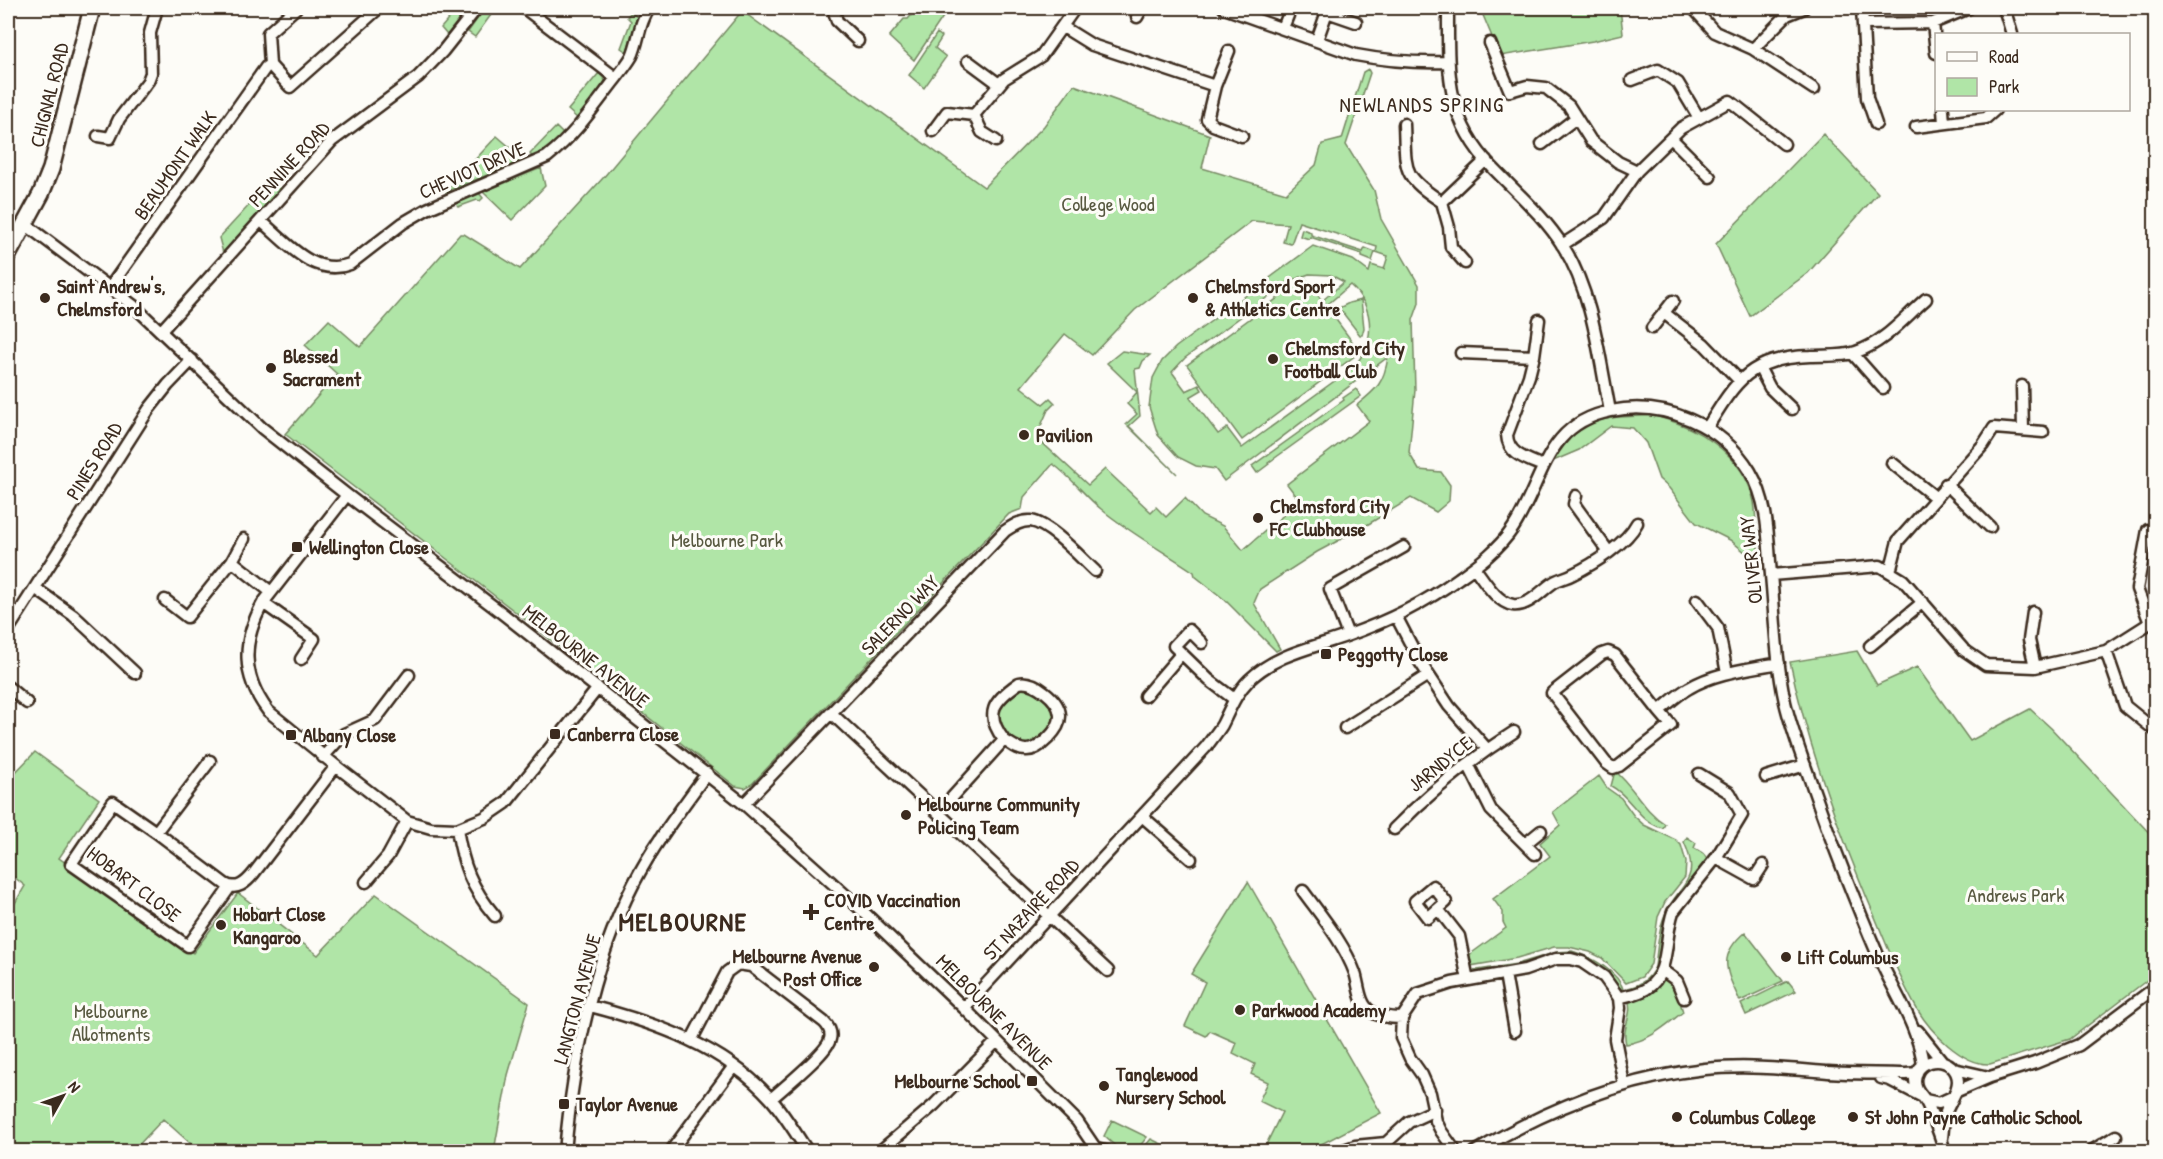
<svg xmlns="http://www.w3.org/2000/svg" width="2163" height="1159" viewBox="0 0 2163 1159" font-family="'Patrick Hand',sans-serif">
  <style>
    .green { fill: #b0e5a7; stroke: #768862; stroke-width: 1.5; fill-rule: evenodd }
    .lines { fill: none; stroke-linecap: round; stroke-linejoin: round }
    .street-casing { stroke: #3b2a1e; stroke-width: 15 }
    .secondary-casing { stroke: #3b2a1e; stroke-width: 20 }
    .street { stroke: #fdfcf7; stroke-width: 10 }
    .secondary { stroke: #fdfcf7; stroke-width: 15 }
    .poi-dot { fill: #3b2a1e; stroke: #fdfcf7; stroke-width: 2 }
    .labels { text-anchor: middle; stroke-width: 6; stroke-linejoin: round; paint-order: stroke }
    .street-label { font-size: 20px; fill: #3b2a1e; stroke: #fdfcf7 }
    .park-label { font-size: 20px; fill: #585940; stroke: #fdfcf7 }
    .poi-label { font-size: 20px; font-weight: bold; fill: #3b2a1e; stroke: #fdfcf7; text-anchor: start }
    .neighbourhood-label { font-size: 21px; letter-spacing: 1.5px; fill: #3b2a1e; stroke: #fdfcf7 }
    .district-label { font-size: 26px; font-weight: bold; letter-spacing: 1.5px; fill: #3b2a1e; stroke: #fdfcf7 }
  </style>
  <rect width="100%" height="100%" fill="#fdfcf7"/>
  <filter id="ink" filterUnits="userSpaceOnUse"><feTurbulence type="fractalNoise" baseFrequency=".0167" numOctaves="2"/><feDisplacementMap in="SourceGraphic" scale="12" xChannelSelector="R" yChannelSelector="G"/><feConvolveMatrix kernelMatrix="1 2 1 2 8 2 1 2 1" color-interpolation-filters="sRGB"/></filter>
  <g filter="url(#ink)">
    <path class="green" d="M458 8H468L447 35 441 28Z
      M485 8H496L475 37 468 32Z
      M918 8H949L914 60 889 37 904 19H908Z
      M1480 8H1620L1623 34 1593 41 1500 56Z
      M742 11 984 187 1044 126 1074 85 1210 135 1202 168 1286 193 1316 165 1322 144 1342 139 1363 72 1368 69 1370 73 1346 145 1374 190 1381 219 1419 285V303L1413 320 1415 390 1409 453 1419 470 1441 472 1450 485 1449 501 1436 512 1411 498 1362 528 1317 552 1260 589 1254 603 1280 649 1276 651 1225 600 1195 576 1194 572C1163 551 1130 533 1101 509 1084 495 1072 478 1053 464L1024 497 1022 509 1009 514 752 784 745 788 735 786 513 610 285 434 337 374 305 345 329 320 360 347 460 234H464L520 269 603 178ZM1252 221 1288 224 1283 242 1291 244 1299 222 1377 247 1376 252 1388 256 1384 269 1371 265 1369 272 1353 260 1313 246 1176 347 1162 361 1153 378 1149 407 1158 435 1178 457 1196 466 1215 469 1224 481 1388 357C1384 383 1377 389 1357 405L1369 421 1287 484 1300 501 1243 550 1223 526 1202 516 1185 498 1166 517 1156 507 1151 512 1105 469 1088 485 1036 437 1048 410 1055 403 1050 398 1043 404 1021 387 1065 334 1092 355 1135 310ZM1309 274 1331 275 1344 282 1323 300 1327 305 1350 285C1376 308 1376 345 1351 369L1242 448 1227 428 1218 434 1190 397 1202 390 1199 385 1186 391 1172 372 1185 358 1288 282Z
      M631 12 637 17 627 52 621 48 631 21 627 17Z
      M937 33 942 37 935 48 946 57 924 88 909 75Z
      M599 73 605 80 604 83 578 119 568 110Z
      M556 127 564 135 533 158 530 154Z
      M1823 134 1878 193 1808 273 1750 316 1716 244Z
      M497 136 525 160 445 192Z
      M541 168 545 186 512 220 483 192Z
      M266 187 281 188 223 253 219 238Z
      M479 193 483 198 480 201 477 200 458 207 456 202Z
      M1302 229 1311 232V235L1363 252 1365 248 1375 252 1372 261 1362 257V254L1310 237 1309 239 1300 236Z
      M1305 278 1360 352 1242 440 1187 365Z
      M1361 300 1364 328 1362 335H1360L1339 308 1349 303Z
      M1122 351 1150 355 1143 361 1140 368 1135 369 1140 416 1129 426 1177 474 1126 424 1137 414 1127 404 1137 392 1107 363Z
      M1356 389 1361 396 1268 463 1269 464 1257 473 1252 466 1344 400 1343 398Z
      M1649 415C1694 424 1744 453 1754 502 1757 519 1755 536 1759 553L1757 558 1750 556 1730 540 1696 523 1669 488 1659 479 1646 443 1633 428 1611 426 1579 450 1551 462C1562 441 1586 421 1611 418 1623 416 1636 417 1649 415Z
      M1857 651 1877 685 1917 667 1970 741 2030 709 2051 728 2155 839V974L2070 1039 1990 1064C1962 1065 1931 1032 1917 1009 1900 980 1888 948 1875 917 1840 835 1809 750 1790 662Z
      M1020 687C1037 688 1053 701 1056 717 1039 754 1009 753 996 714L1002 704Z
      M35 752 99 799 59 858 193 953 238 893 318 955 376 894 529 1003 508 1075 494 1151H199L163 1119 133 1151H8V915L25 886 8 872V780Z
      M1615 771C1633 786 1644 811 1665 824L1663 828C1638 822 1632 797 1611 786Z
      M1599 776 1607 788 1621 798 1634 816 1644 825 1676 840 1681 845 1686 862 1685 877 1665 902 1658 917 1651 964 1642 977 1626 983 1602 958 1590 952 1569 947H1554L1517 958 1470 966 1469 955 1506 928 1503 922V912L1493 899 1550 856 1540 843 1560 825 1553 812Z
      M1687 837 1696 843 1694 848C1701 852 1708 855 1707 864L1677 901 1659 969 1646 985 1629 992 1628 988C1641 985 1649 979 1655 967 1657 951 1658 932 1664 917 1677 884 1703 883 1684 842Z
      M1248 882 1381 1113 1308 1151H1263L1282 1112 1259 1101 1268 1082 1251 1074 1255 1064 1233 1053 1237 1043 1210 1031 1206 1036 1185 1026 1205 982 1191 974Z
      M1745 932 1783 981 1740 1001C1726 971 1717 956 1745 932Z
      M1572 951C1591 957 1619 971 1624 992L1606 973 1589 960 1529 964 1474 974 1471 971 1517 964 1557 952Z
      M1664 974 1675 985 1683 1012C1665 1026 1649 1041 1626 1044 1621 1026 1634 1015 1628 999Z
      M1788 981 1796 991 1746 1015 1741 1004Z
      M1112 1120 1147 1137 1136 1151H1121L1104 1136Z
      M1151 1139 1176 1151H1141Z"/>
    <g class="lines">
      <defs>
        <path id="street" d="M296 8 268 33 270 65 290 87 379 8
          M524 8 616 78
          M833 8 837 21 858 41
          M1224 8 1356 55C1387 61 1417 63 1448 62
          M1448 8C1448 71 1445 119 1493 168 1517 193 1544 216 1563 246 1593 294 1599 356 1610 411
          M1693 8 1715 32 1753 49 1787 15 1804 8
          M1862 8 1867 98 1876 124
          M2004 8 2012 34
          M1137 17 1142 8
          M1933 23 1936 53
          M1864 24 1933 23 1969 8
          M1063 27 1092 45 1215 86 1207 119 1213 125 1242 136
          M1283 28 1291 8
          M1317 40 1327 12 1356 22
          M1490 43 1510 91 1527 86 1546 88 1569 106 1591 141 1618 162 1637 171
          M1753 49 1814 89
          M968 61 999 84
          M1632 80 1658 70 1678 83 1699 118
          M1215 86 1229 51
          M1943 110 1944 123
          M1404 124C1406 171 1401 175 1442 202L1486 160
          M1916 127 1986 118 1995 110
          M933 131 947 112 974 115
          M98 136 110 138 119 119 148 81 151 73 150 33 157 8
          M1671 138 1710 177
          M996 141 982 132 974 115 1004 79 1041 56 1075 8
          M1542 144 1576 118
          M1442 202 1449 227 1451 247 1465 263
          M261 221C286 242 314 278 350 264L403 223 427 209 547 157C571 138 589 114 607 90 615 79 625 68 632 56 639 41 639 21 650 8
          M25 224 134 306 262 428 347 495 498 610 744 804 850 899 964 1008 1077 1121 1096 1149
          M1562 245 1604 218 1637 171 1681 128 1730 101 1784 144
          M110 287 266 67 270 65
          M1664 313 1704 344 1739 380
          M1652 328 1673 301
          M162 330 332 141 418 77 443 51 477 8
          M1461 353 1534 356 1529 376 1507 435C1508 455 1527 459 1543 466
          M1853 354 1883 388
          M1534 356 1539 320
          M1759 367 1770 388 1792 409
          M2022 386 2023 430
          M1707 428C1736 381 1749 358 1810 356 1824 355 1843 357 1856 352 1884 343 1904 318 1926 299
          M1892 463 1935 497
          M1946 484 1990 527
          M347 495 263 603C242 641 241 675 268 711L336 766 407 821 431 828 457 829 484 818 506 803 598 688
          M1576 496 1574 504 1608 551
          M2148 530 2137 589 2150 623
          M232 561 244 539
          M1474 567C1484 580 1496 602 1513 605 1530 607 1543 588 1556 581 1562 578 1568 577 1573 574 1594 564 1627 543 1637 523
          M1890 572 1898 541 1983 445 1994 428 2043 432
          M1771 575 1880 566 1903 580 1964 650 1986 665 2035 667 2106 651 2150 623H2156
          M36 589 73 615 135 673
          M165 600 187 617 232 561 271 592
          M1697 600 1718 628 1727 673
          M263 603 314 639 301 659
          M2033 612 2029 640 2035 667
          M1396 616 1420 662 1449 706 1487 749
          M8 630 149 409 168 385 192 360
          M1348 635 1330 589 1404 547
          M1202 643 1189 630 1174 646 1209 680 1234 699
          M1870 646 1923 602
          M2106 651 2125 706 2156 731
          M8 687 27 703
          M1145 696 1181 654
          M1659 711 1615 655 1608 652 1602 654 1552 693 1606 763 1613 768 1619 766 1671 725 1659 711C1669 703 1678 694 1689 688 1716 672 1749 669 1779 663
          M831 713 1108 971
          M1345 728 1428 675
          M323 757 344 734 375 720 409 675
          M210 761 156 832 113 802 71 864 188 946 230 887
          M1468 764 1491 810 1535 854
          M1766 777 1805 765
          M744 804 1005 531C1012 526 1021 520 1031 521 1050 524 1080 557 1095 571
          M939 812 1004 740C1011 744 1017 750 1026 750 1039 751 1061 729 1060 715 1059 699 1034 680 1019 683 993 701 984 714 1004 740
          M1142 816 1191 859
          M457 829C463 865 471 888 495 916
          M1394 829C1430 792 1470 760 1514 732
          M156 832 225 884C237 891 246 883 254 873L336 766
          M1525 844 1541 831
          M1716 858 1754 879 1763 865
          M366 882 388 856 407 821
          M1303 891C1322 917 1344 943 1355 973 1359 985 1359 1003 1370 1011 1379 1017 1393 1018 1402 1018
          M1438 909 1428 918 1415 901 1433 886 1446 902 1438 909 1459 936 1468 980
          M1662 970 1677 981 1684 998
          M1505 974 1515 1031
          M1619 998C1628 995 1638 994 1646 989 1671 974 1664 936 1673 912L1716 858 1742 815 1730 793 1699 774
          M590 1006C656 1023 725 1047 771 1099 785 1115 796 1134 808 1152
          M964 1008 1206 747C1211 740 1217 733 1222 725 1230 709 1236 693 1249 680 1276 654 1312 648 1346 636 1386 622 1425 603 1459 578 1479 564 1499 549 1513 528 1544 481 1544 424 1611 411 1664 400 1722 425 1750 471 1769 503 1768 540 1771 575 1775 617 1776 661 1785 702 1792 732 1804 762 1814 791 1834 849 1856 904 1880 960 1895 994 1919 1028 1923 1065
          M1918 1031 1942 1061
          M692 1039 727 972 738 964 751 966 824 1022C829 1027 832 1032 830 1039 828 1052 783 1088 771 1099
          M1954 1069 1989 1077
          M1881 1078 1890 1080 1921 1096
          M1955 1092 1990 1077 2035 1063 2079 1045 2156 987
          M1925 1100 1939 1103 1952 1097
          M1942 1138C1943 1131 1943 1122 1945 1115 1948 1104 1958 1093 1958 1081 1957 1055 1917 1054 1915 1080 1915 1089 1920 1093 1925 1100 1931 1110 1942 1140 1945 1152
          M671 1151 734 1066
          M1092 1151 1096 1149 1109 1152
          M565 1152C573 1061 592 964 634 883 654 844 681 809 707 773
          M879 1152 934 1105 997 1041
          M1338 1152 1355 1146 1386 1143 1409 1122 1435 1110
          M1456 1152 1441 1131 1436 1121 1430 1093 1422 1075 1410 1058 1401 1038 1402 1018 1418 994 1452 983 1525 970 1556 959H1571L1582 962 1604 977 1619 998 1620 1008 1615 1039 1624 1084
          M1475 1152C1547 1109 1622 1078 1705 1069 1746 1065 1788 1069 1828 1072 1854 1074 1880 1073 1906 1074L1917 1073
          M2090 1152 2116 1136"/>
        <path id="secondary" d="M8 255 41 194 51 169 92 8"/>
      </defs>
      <use href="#street" class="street-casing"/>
      <use href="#secondary" class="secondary-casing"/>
      <use href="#street" class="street"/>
      <use href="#secondary" class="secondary"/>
    </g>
  </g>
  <g class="poi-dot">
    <circle cx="45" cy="298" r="6"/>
    <circle cx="1193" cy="298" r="6"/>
    <circle cx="1273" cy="359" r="6"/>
    <circle cx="271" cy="368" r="6"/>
    <circle cx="1024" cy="435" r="6"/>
    <circle cx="1258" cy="518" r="6"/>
    <rect x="291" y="541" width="12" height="12" rx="3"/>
    <rect x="1320" y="648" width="12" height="12" rx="3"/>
    <rect x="549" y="728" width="12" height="12" rx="3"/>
    <rect x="285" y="729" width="12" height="12" rx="3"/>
    <circle cx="906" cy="815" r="6"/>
    <path d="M808 903h6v6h6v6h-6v6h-6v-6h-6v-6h6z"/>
    <circle cx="221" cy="925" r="6"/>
    <circle cx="1786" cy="957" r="6"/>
    <circle cx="874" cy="967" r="6"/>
    <circle cx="1240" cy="1010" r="6"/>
    <rect x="1026" y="1075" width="12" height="12" rx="3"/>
    <circle cx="1104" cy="1086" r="6"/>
    <rect x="558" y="1098" width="12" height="12" rx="3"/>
    <circle cx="1677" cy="1117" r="6"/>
    <circle cx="1853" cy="1117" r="6"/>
  </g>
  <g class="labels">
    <g class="street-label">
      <text transform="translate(49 95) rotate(-76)" y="7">CHIGNAL ROAD</text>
      <text transform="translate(289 164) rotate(-47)" y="7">PENNINE ROAD</text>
      <text transform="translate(175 165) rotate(-55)" y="7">BEAUMONT WALK</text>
      <text transform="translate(472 170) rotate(-24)" y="7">CHEVIOT DRIVE</text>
      <text transform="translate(94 461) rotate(-58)" y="7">PINES ROAD</text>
      <text transform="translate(1751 560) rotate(-96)" y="7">OLIVER WAY</text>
      <text transform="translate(900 615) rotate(-46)" y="7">SALERNO WAY</text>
      <text transform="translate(586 656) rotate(38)" y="7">MELBOURNE AVENUE</text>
      <text transform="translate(1440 764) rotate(-39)" y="7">JARNDYCE</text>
      <text transform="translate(134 884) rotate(37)" y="7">HOBART CLOSE</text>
      <text transform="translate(1031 909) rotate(-47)" y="7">ST NAZAIRE ROAD</text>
      <text transform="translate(577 999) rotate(-75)" y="7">LANGTON AVENUE</text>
      <text transform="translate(994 1012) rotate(45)" y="7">MELBOURNE AVENUE</text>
    </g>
    <g class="park-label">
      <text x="1108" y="211">College Wood</text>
      <text x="727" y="547">Melbourne Park</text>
      <text x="2016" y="902">Andrews Park</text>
      <text x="111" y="1018">Melbourne<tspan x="111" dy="23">Allotments</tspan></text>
    </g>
    <g class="poi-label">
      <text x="57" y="293">Saint Andrew's,<tspan x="57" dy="23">Chelmsford</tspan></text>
      <text x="1205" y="293">Chelmsford Sport<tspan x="1205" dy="23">&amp; Athletics Centre</tspan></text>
      <text x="1285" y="355">Chelmsford City<tspan x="1285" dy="23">Football Club</tspan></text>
      <text x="283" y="363">Blessed<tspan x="283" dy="23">Sacrament</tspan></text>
      <text x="1036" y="442">Pavilion</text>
      <text x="1270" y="513">Chelmsford City<tspan x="1270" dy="23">FC Clubhouse</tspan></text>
      <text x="309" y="554">Wellington Close</text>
      <text x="1338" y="661">Peggotty Close</text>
      <text x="567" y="741">Canberra Close</text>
      <text x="303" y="742">Albany Close</text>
      <text x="918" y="811">Melbourne Community<tspan x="918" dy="23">Policing Team</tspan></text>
      <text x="824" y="907">COVID Vaccination<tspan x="824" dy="23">Centre</tspan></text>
      <text x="233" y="921">Hobart Close<tspan x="233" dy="23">Kangaroo</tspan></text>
      <text x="862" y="963" text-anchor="end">Melbourne Avenue<tspan x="862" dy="23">Post Office</tspan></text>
      <text x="1798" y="964">Lift Columbus</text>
      <text x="1252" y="1017">Parkwood Academy</text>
      <text x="1116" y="1081">Tanglewood<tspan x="1116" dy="23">Nursery School</tspan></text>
      <text x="1020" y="1088" text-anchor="end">Melbourne School</text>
      <text x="576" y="1111">Taylor Avenue</text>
      <text x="1689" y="1124">Columbus College</text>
      <text x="1865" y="1124">St John Payne Catholic School</text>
    </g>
    <g class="neighbourhood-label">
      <text x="1422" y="112">NEWLANDS SPRING</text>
    </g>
    <g class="district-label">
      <text x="683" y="931">MELBOURNE</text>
    </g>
  </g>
  <rect width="2163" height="1159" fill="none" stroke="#fdfcf7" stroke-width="30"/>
  <rect x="15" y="15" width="2133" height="1129" fill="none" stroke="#3b2a1e" stroke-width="2" filter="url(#ink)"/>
  <rect x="1935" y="33" width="195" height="78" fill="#fdfcf7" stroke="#afa8a0" stroke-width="1.5"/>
  <rect x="1947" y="52" width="30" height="9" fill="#fdfcf7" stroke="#afa8a0" stroke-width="1.5"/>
  <text x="1989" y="63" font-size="18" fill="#3b2a1e">Road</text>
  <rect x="1947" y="78" width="30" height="18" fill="#b0e5a7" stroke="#afa8a0" stroke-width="1.5"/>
  <text x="1989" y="93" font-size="18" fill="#3b2a1e">Park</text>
  <g transform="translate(63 1096) rotate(50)" stroke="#fdfcf7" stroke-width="4.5" paint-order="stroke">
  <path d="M0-4.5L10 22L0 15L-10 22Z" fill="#3b2a1e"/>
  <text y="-9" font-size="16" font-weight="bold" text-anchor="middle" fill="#3b2a1e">N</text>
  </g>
</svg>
